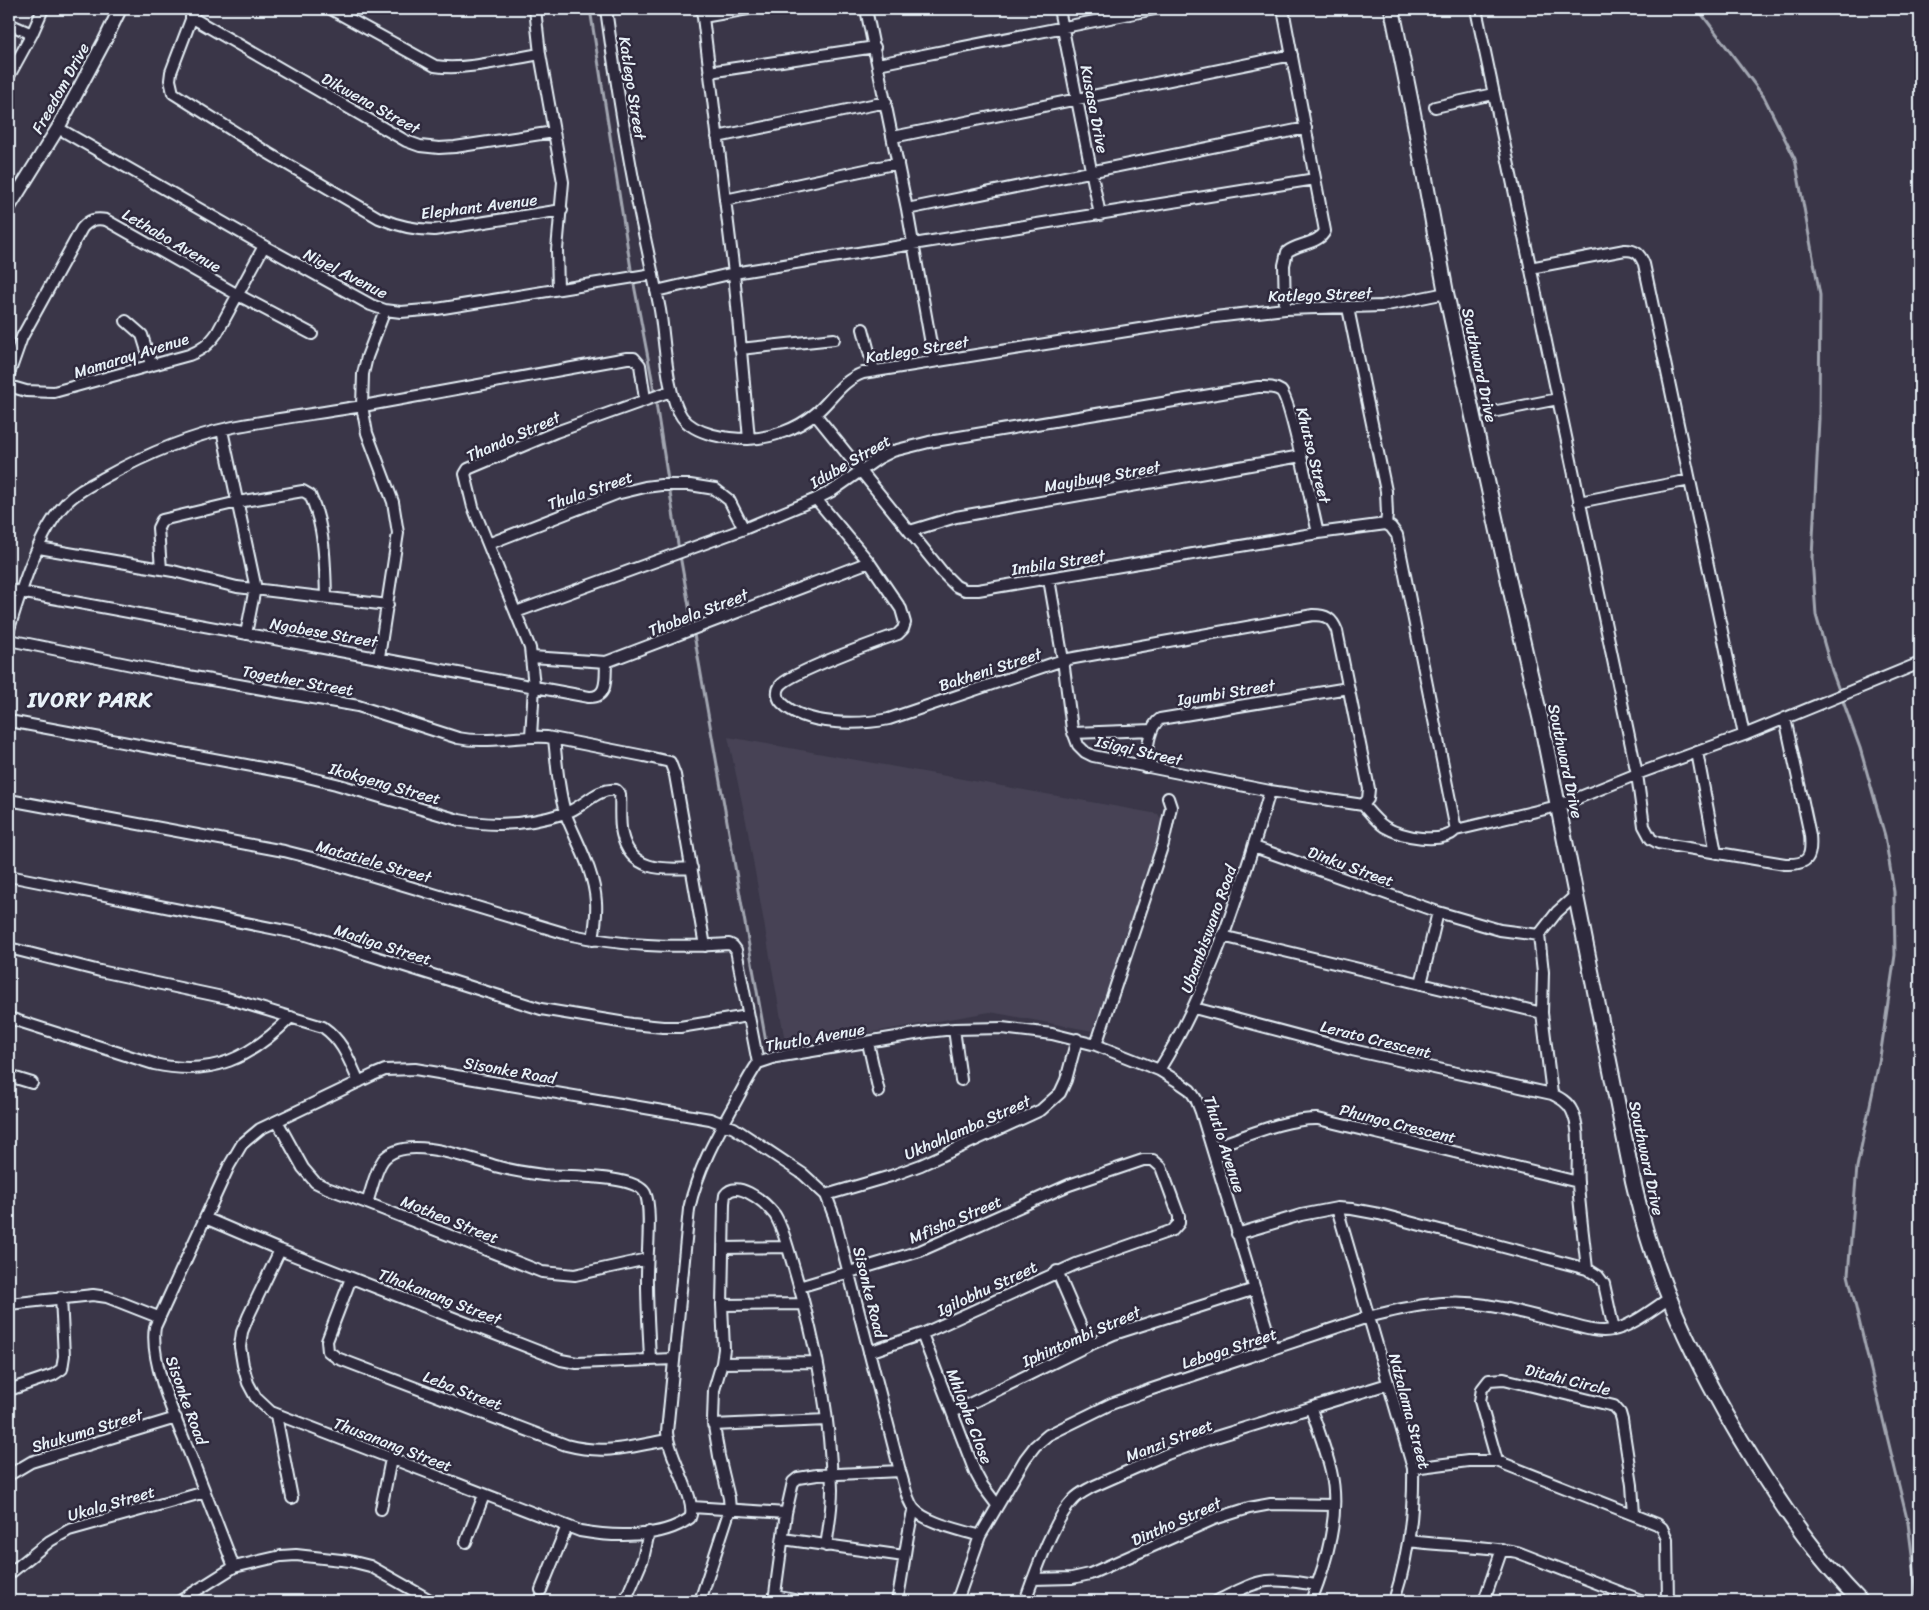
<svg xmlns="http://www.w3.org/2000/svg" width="1929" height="1610" viewBox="0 0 1929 1610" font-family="Sriracha,sans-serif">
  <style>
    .built { fill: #464354 }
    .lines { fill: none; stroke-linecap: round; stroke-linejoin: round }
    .stream { stroke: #a2a6b1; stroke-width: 3 }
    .minor-casing { stroke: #e8f1f8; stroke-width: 14 }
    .tertiary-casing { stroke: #e8f1f8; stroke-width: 16 }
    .secondary-casing { stroke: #e8f1f8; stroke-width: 18 }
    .minor { stroke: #2f2a3d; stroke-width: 10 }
    .tertiary { stroke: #2f2a3d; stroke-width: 12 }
    .secondary { stroke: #2f2a3d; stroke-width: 14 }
    .labels { text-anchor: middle; stroke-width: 5; stroke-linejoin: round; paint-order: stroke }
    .street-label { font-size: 16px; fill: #e8f1f8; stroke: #2f2a3d }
    .district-label { font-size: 21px; font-weight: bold; letter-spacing: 1px; fill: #e8f1f8; stroke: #2f2a3d }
  </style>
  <rect width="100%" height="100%" fill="#3a3648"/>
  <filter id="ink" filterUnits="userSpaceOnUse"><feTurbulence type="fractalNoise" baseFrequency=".02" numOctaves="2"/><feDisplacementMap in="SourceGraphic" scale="10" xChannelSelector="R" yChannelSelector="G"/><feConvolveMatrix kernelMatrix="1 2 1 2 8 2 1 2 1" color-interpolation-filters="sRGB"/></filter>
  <g filter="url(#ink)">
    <path class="built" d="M728 737 1158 814 1163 823 1093 1031 990 1012 786 1047 746 821Z"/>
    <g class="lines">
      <path class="stream" d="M590 9 631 269 653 384 678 544 766 1042
        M1698 9 1764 97 1795 159 1820 295 1819 419 1812 558 1816 615 1832 671 1860 748 1885 836 1894 892 1895 955 1880 1057 1857 1167 1848 1275 1908 1523 1918 1601"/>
      <defs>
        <path id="minor" d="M195 9 171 72 170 80 173 93 268 153 379 218C398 226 414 230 434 230L562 210
          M331 9 435 66C465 71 509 59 540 54
          M535 9 540 54 563 182 557 250 558 289
          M606 9C614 67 623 126 634 184 642 227 652 268 660 310 665 339 666 395 682 417 695 435 728 439 748 439 772 438 797 429 815 414 832 400 841 381 863 373L1215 317 1285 309 1382 306 1446 293
          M702 9 734 273 749 439
          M866 9 907 209 934 361
          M1059 9 1100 215
          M1283 9 1325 231C1319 244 1298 243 1287 252L1284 265 1285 309
          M1476 9 1637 774 1644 826 1651 839 1658 843 1785 864C1809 865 1812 857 1810 835L1785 718
          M191 17 406 141 420 146 439 148 455 147 554 132
          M703 17 748 9
          M9 24 32 34
          M878 64 1155 9
          M709 72 875 47
          M9 76 32 34 43 9
          M1435 107 1493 94
          M58 128 264 246 371 305 385 310 401 312 437 309 653 274
          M717 137 886 102
          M893 137 1292 55
          M725 200 898 163
          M907 209 1306 128
          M1530 268 1625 250C1636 250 1640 254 1644 264L1744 735
          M656 291 734 273 1315 179
          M1348 308 1386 491 1387 515 1386 524
          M126 321 142 335 151 364
          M863 329 874 371
          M740 349 834 339
          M9 374 22 337 82 228C89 220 95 218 106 220L238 295 312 334
          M9 386 26 391 54 392 189 355C202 350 209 344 217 333L264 246
          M1487 413 1558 399
          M815 414 943 573 956 586 965 590H978L1318 533 1386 524
          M222 430 256 589
          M816 499 869 562 901 609 905 623 903 629 898 634C878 641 789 673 780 686 776 692 778 699 782 703 805 726 859 725 889 719L1063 660 1313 615C1326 615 1332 618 1337 631L1369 789 1368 799 1363 805
          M1579 502 1690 480
          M1386 524 1391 527 1397 535 1456 830
          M910 531 956 517 1301 456
          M488 544 616 494 645 487 661 485H690L715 489 729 500 744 529
          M39 548 173 571 237 587 388 605
          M161 569 158 528 162 520 238 502 303 491 310 495C325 527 325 563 326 597
          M1049 579 1063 660 1072 729 1078 745 1085 752 1093 756 1270 791 1363 805
          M9 590 589 697C609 698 605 676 606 662
          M516 612 744 529 816 499 832 491 879 458 893 451 929 442 1258 387C1266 387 1274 386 1281 391 1291 400 1313 513 1318 533
          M9 629C20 593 39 530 66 503 77 491 93 484 107 476 145 455 190 436 233 427 280 418 328 412 374 404 459 388 543 373 627 358H634L640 365 645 399
          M246 634 255 588
          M9 640 166 672 358 706 458 738C487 744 517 735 547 737L644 756 670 762 675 775 705 946
          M379 657 398 533 393 502 367 433 362 406 363 374 367 357 385 310
          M532 657 606 662 869 562
          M9 721 295 774 336 784 459 820C494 827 531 824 565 813 583 808 597 787 616 790L620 794C621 807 619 821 622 834 630 871 662 870 692 868
          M1073 733 1152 730
          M531 736 534 686 530 648 473 507 465 474 468 469 475 466 556 432 671 391
          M554 739C557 764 558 791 566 815 577 843 594 870 596 902 597 915 595 927 593 940
          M1697 752 1716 853
          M1145 767C1147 753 1148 727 1160 719L1348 688
          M9 800 284 851 320 860 567 934C622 946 672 948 729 944L733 946 736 950 758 1063C749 1076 742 1090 735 1103 716 1137 697 1171 689 1209L667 1432C668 1456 698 1500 690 1518 661 1539 613 1537 580 1531L271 1412 256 1398 248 1383 243 1365 240 1347 242 1332 248 1317 280 1250
          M1363 805C1370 813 1377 822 1385 827 1402 837 1441 845 1456 830L1558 806 1637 774 1744 735 1920 663
          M1254 847 1438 912 1500 930 1539 935
          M9 876 306 935 541 1009 632 1024 663 1027H680L748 1016
          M1222 936 1542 1013
          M9 948 100 971 227 998 323 1027C343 1041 349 1060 359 1082
          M1421 984 1438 912
          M1194 1008 1352 1050 1552 1094C1560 1098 1568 1102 1572 1111 1582 1132 1576 1161 1578 1184 1580 1212 1584 1241 1587 1269
          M9 1018 154 1064C213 1077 250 1058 291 1017
          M954 1029 961 1080
          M868 1043 879 1092
          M1096 1045 1163 844 1171 807 1168 798
          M758 1063 776 1057 927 1032 954 1029 1002 1028 1052 1034 1096 1045 1159 1070 1177 1081 1190 1090 1196 1099 1201 1112 1273 1349
          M1159 1070C1212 985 1242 886 1270 791
          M9 1076 32 1083
          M1552 1094 1542 1013 1543 972 1539 935 1557 912 1576 895
          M277 1121 303 1168 315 1182 327 1188 367 1203 542 1272 575 1275 647 1259
          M1213 1147C1244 1137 1286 1118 1318 1119L1578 1182
          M826 1195 891 1176 921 1165 1041 1110 1060 1093 1066 1080 1077 1039
          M367 1203C372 1189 375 1171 383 1160 405 1133 471 1159 499 1167 513 1171 528 1173 543 1175 565 1177 634 1174 645 1193 653 1208 646 1263 647 1283 647 1308 649 1334 650 1359
          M1337 1208 1413 1468C1414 1514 1408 1558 1394 1601
          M205 1218 280 1250 561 1360 577 1363 673 1359
          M1237 1234 1301 1215 1337 1208 1352 1209 1379 1214 1587 1269 1598 1276 1604 1284 1614 1330
          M724 1248 787 1247
          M1057 1271 1089 1345
          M351 1278 327 1341 328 1351 337 1358 566 1445C604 1455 630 1447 667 1440
          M799 1287 920 1251 1069 1185 1143 1160H1153L1161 1167 1179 1216V1223L1173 1230 1076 1264 922 1334 869 1352
          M9 1304 93 1295 107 1297 158 1317
          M722 1305 804 1304
          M922 1334 975 1472 982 1485 997 1505
          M722 1363 817 1362
          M9 1390 53 1375 62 1369 64 1356 61 1297
          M953 1412 1089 1345 1114 1334 1255 1289
          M276 1415 292 1498
          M713 1425 827 1420
          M1497 1461 1480 1401 1482 1389 1489 1380 1504 1379 1614 1406 1620 1413 1622 1420 1632 1485 1634 1514
          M1413 1468 1468 1461H1497L1657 1524 1662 1528 1667 1539 1668 1601
          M9 1475 31 1462 176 1418
          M692 1507 786 1513
          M381 1509 391 1459
          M783 1539 904 1556
          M1409 1541C1445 1546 1482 1545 1517 1552L1643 1601
          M466 1542 484 1495
          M234 1567C220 1531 206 1495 192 1459 178 1424 149 1364 155 1327L229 1166 242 1144 260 1129 373 1075 385 1070 415 1069 710 1119 734 1128 803 1174 826 1195 834 1216 900 1471C904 1483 906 1499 914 1509 926 1523 962 1530 980 1536
          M9 1574 50 1541 69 1530 205 1492
          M1033 1579 1072 1578 1090 1574 1214 1519 1249 1508 1271 1504 1334 1505
          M541 1590 567 1526
          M775 1596 799 1601
          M180 1601 234 1567 281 1556 296 1555 350 1561 370 1566 432 1601
          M625 1601 643 1559 649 1532
          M700 1601 730 1509 729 1498 719 1456 713 1420 714 1390 722 1363 724 1349 722 1305 724 1203 725 1195C732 1186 741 1189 749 1193 759 1198 768 1206 775 1215 784 1230 788 1249 793 1265 815 1338 831 1414 832 1490 832 1509 829 1527 826 1546
          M774 1601 786 1513 793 1482 798 1478 817 1475 900 1471
          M897 1601C904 1571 905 1540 914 1509
          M957 1601 980 1536 1025 1459 1035 1446 1048 1435 1111 1404 1149 1390 1368 1317C1407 1307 1446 1298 1486 1305 1513 1309 1541 1318 1568 1324 1582 1328 1598 1333 1613 1330 1631 1327 1654 1308 1670 1298
          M1025 1601C1035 1574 1053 1521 1073 1500 1078 1494 1085 1491 1092 1487L1167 1454 1209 1439 1388 1384
          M1217 1601C1232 1594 1250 1583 1267 1581 1284 1579 1301 1583 1317 1585
          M1311 1601C1327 1561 1341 1514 1331 1471 1326 1450 1318 1429 1311 1409
          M1484 1601 1502 1549"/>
        <path id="tertiary" d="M9 207 58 128 105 40 120 9"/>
        <path id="secondary" d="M1392 9 1413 113 1446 293 1513 600 1541 721 1633 1181C1638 1202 1643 1223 1650 1244 1674 1322 1713 1396 1757 1466 1789 1517 1818 1558 1860 1601"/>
      </defs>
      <use href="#minor" class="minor-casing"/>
      <use href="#tertiary" class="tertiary-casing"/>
      <use href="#secondary" class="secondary-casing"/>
      <use href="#minor" class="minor"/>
      <use href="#tertiary" class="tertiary"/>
      <use href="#secondary" class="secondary"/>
    </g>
  </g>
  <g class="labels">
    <g class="street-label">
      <text transform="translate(60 88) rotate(-61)" y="6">Freedom Drive</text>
      <text transform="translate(633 88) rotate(81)" y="6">Katlego Street</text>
      <text transform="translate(371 103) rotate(29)" y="6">Dikwena Street</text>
      <text transform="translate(1095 109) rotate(79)" y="6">Kusasa Drive</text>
      <text transform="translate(479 206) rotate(-7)" y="6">Elephant Avenue</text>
      <text transform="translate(172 240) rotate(30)" y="6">Lethabo Avenue</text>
      <text transform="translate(346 273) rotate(27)" y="6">Nigel Avenue</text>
      <text transform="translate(1320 294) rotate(-2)" y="6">Katlego Street</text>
      <text transform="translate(917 349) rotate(-9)" y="6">Katlego Street</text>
      <text transform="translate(131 355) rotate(-17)" y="6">Mamaray Avenue</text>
      <text transform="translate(1480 365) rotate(78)" y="6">Southward Drive</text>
      <text transform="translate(513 436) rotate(-24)" y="6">Thando Street</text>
      <text transform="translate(1314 455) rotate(76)" y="6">Khutso Street</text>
      <text transform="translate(850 461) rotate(-30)" y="6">Idube Street</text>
      <text transform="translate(1102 476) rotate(-10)" y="6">Mayibuye Street</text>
      <text transform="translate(590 490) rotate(-19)" y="6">Thula Street</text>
      <text transform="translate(1058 562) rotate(-9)" y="6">Imbila Street</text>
      <text transform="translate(698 612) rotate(-21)" y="6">Thobela Street</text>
      <text transform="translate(324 632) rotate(10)" y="6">Ngobese Street</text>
      <text transform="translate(990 669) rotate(-18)" y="6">Bakheni Street</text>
      <text transform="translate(298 680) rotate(10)" y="6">Together Street</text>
      <text transform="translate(1226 692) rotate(-9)" y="6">Igumbi Street</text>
      <text transform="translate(1139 750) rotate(13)" y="6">Isigqi Street</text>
      <text transform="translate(1566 761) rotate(78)" y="6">Southward Drive</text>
      <text transform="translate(385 783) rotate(16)" y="6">Ikokgeng Street</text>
      <text transform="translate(374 861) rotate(16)" y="6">Matatiele Street</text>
      <text transform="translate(1351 866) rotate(20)" y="6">Dinku Street</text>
      <text transform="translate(1208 929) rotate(-70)" y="6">Ubambiswano Road</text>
      <text transform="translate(383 944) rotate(18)" y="6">Madiga Street</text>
      <text transform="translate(815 1037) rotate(-10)" y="6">Thutlo Avenue</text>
      <text transform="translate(1376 1039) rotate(14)" y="6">Lerato Crescent</text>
      <text transform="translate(510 1070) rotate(10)" y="6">Sisonke Road</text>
      <text transform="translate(1398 1123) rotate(14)" y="6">Phungo Crescent</text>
      <text transform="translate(967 1127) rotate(-24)" y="6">Ukhahlamba Street</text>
      <text transform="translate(1225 1144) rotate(72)" y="6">Thutlo Avenue</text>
      <text transform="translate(1647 1158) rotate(78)" y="6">Southward Drive</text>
      <text transform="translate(450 1219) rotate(22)" y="6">Motheo Street</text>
      <text transform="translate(955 1219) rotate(-23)" y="6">Mfisha Street</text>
      <text transform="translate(987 1288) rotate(-25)" y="6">Igilobhu Street</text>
      <text transform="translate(870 1292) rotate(76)" y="6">Sisonke Road</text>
      <text transform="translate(440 1296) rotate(21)" y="6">Tlhakanang Street</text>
      <text transform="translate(1081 1336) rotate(-24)" y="6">Iphintombi Street</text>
      <text transform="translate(1229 1348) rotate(-18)" y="6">Leboga Street</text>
      <text transform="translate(1568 1379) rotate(14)" y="6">Ditahi Circle</text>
      <text transform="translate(463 1390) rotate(21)" y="6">Leba Street</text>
      <text transform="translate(187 1400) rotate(70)" y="6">Sisonke Road</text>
      <text transform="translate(1410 1411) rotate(75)" y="6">Ndzalama Street</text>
      <text transform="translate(970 1416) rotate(69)" y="6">Mhlophe Close</text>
      <text transform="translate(87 1430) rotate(-17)" y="6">Shukuma Street</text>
      <text transform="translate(1169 1440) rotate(-21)" y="6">Manzi Street</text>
      <text transform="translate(393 1444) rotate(21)" y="6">Thusanang Street</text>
      <text transform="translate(111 1503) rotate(-16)" y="6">Ukala Street</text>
      <text transform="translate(1176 1521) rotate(-24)" y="6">Dintho Street</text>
    </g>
    <g class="district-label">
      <text x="90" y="707">IVORY PARK</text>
    </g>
  </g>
  <rect width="1929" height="1610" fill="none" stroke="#2f2a3d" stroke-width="30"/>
  <rect x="15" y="15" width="1899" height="1580" fill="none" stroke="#e8f1f8" stroke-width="2" filter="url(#ink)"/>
</svg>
